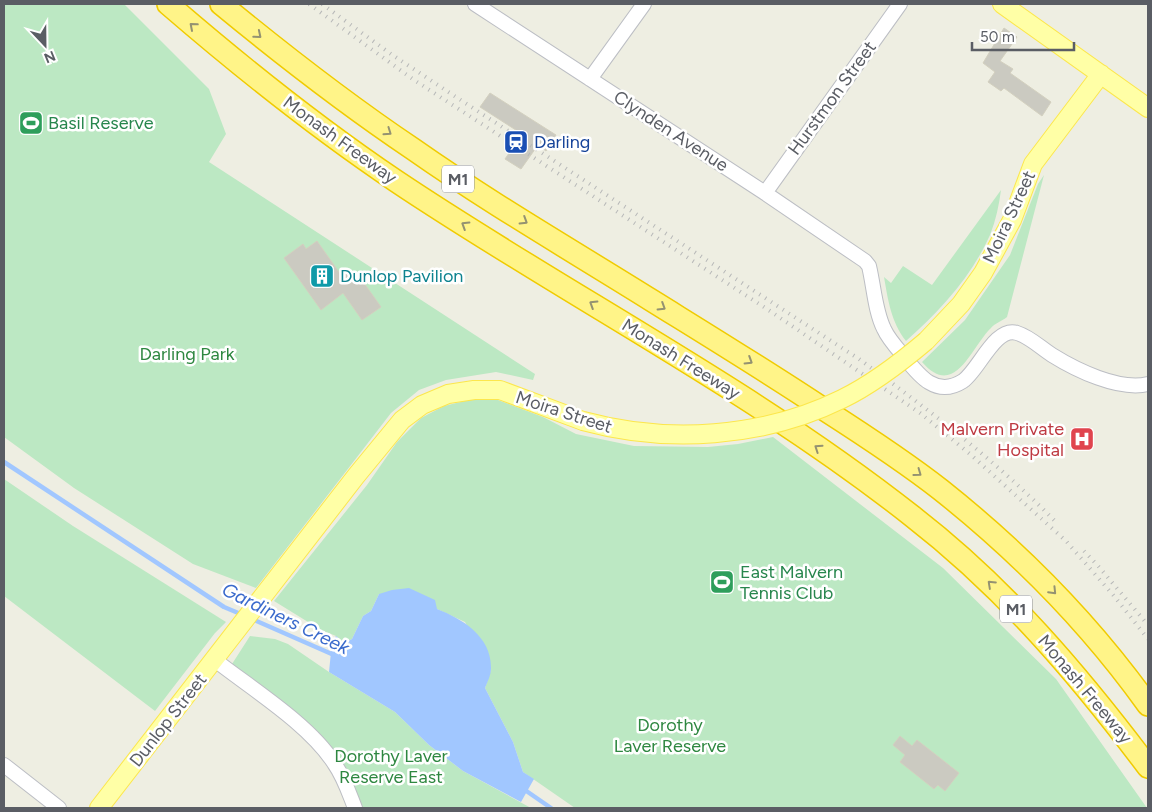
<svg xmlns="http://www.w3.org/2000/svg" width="1152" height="812" viewBox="0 0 1152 812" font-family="Figtree,sans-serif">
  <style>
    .green { fill: #bce8c3 }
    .water { fill: #a1c7ff }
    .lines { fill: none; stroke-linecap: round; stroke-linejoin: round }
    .stream { stroke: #a1c7ff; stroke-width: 4.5 }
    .building { fill: #cbcac1; stroke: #d3d0bf }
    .minor-casing { stroke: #bcbec4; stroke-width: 16 }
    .major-casing { stroke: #fce74d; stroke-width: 20 }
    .highway-casing { stroke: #f0cb00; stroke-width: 24 }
    .minor { stroke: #fff; stroke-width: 14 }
    .major { stroke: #ffffa6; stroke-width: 18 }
    .highway { stroke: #fff488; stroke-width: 21 }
    .rail { stroke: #b7b8b8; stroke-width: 4; stroke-dasharray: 1 6; stroke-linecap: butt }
    .major-bridge-casing { stroke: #fce74d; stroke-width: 20; stroke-linecap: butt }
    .major-bridge { stroke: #ffffa6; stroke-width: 18 }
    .oneway { stroke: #949271 }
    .labels { text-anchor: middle; stroke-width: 5; stroke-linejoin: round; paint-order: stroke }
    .shield { fill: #fff; stroke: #8c8e92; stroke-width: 1 }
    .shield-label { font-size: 16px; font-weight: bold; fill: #5a5d64 }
    .street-label { font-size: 18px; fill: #5a5d64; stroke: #fff }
    .leisure-label { font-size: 18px; fill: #27864d; stroke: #fff; text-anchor: start }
    .transit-label { font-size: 18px; fill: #164399; stroke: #fff; text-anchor: start }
    .culture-label { font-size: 18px; fill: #0d838f; stroke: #fff; text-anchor: start }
    .park-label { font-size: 18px; fill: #2e8740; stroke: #fff }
    .health-label { font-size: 18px; fill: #be3a42; stroke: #fff; text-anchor: end }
    .water-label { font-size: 19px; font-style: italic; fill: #3a6acc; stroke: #fff }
  </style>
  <rect width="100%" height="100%" fill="#eeeee2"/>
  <path class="green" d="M4 4H124L209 89 226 134 209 162 535 374 533 380 496 372 446 380 419 390 391 413 256 588 193 564 74 488 4 437Z
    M1044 175 1007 317C1002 321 995 323 991 328 971 347 955 400 922 362L965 320 1010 255 1038 184Z
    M1001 190C999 205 996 220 990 235 972 276 939 312 906 341 891 322 888 300 884 277L891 283 903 266 932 285Z
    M473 399 498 400 543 417 576 434 634 446 708 447 738 444 773 437 943 568 1056 679 1147 808H575L523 772 513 742 485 688 491 670 465 622 437 609 379 594 371 611 363 616 352 639 344 643 336 636 321 630 274 601 367 485 397 442 421 418 444 406Z
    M4 479 73 526 226 622 215 633 155 711 4 596Z
    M250 636 275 639 288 644 329 672 395 712 429 745 463 771 531 808H363C349 772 340 753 311 725L232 664Z"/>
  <path class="water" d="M409 588 435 600 437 609C463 619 492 637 491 669 491 675 487 683 485 688L513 742 523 772 534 779 521 802 463 771 429 745 395 712 329 672 332 642 336 636 344 643 352 639 363 616 371 611 379 594 392 590Z"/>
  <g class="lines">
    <path class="stream" d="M4 462 224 607 243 615
      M252 619 334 655
      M522 788 551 808"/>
  </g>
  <path class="building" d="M1004 28 1017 37 1000 61 1013 69 1010 73 1051 102 1042 116 1004 88 1001 91 988 82 995 72 983 63Z
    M490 93 556 135 546 151 538 145 521 169 505 159 522 134 480 107Z
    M317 241 341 275 346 272 352 281 359 276 381 307 362 320 343 293 321 310 284 258 303 244 306 249Z
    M900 736 912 746 917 740 959 773 945 791 938 785 934 789 900 762 905 755 893 745Z"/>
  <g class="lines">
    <defs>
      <path id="minor" d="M475 4 765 193 865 261 869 266C874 287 875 311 884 329 888 338 895 346 902 354 917 373 935 399 963 381 979 370 995 326 1017 333 1030 337 1041 348 1052 355 1076 370 1119 391 1148 384
        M590 79 644 4
        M765 193 900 4
        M215 660C252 689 309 724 334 763 344 777 349 793 355 808
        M4 765 59 808"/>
      <path id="major" d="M1002 4 1148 108
        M926 341 961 304 983 273 1012 220 1033 164 1101 74
        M99 808 356 476 402 420 422 405 448 394 474 390H500L583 421"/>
      <path id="highway" d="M168 4C241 67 316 127 396 181 566 295 751 389 912 516 1005 588 1078 674 1148 767
        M221 4C283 55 346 104 413 149 490 203 571 250 651 300 709 336 768 372 825 410 864 435 904 461 941 490 1019 552 1090 624 1148 705"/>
    </defs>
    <use href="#minor" class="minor-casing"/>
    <use href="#major" class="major-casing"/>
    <use href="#highway" class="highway-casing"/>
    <use href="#minor" class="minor"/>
    <use href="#major" class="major"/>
    <use href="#highway" class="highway"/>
    <path class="rail" d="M309 4 414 80 770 311 920 413 970 454 1066 541 1114 596 1148 639
      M322 4 391 54 456 97 859 359C928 409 996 461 1056 522
      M1084 551 1099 567 1148 625"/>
    <defs>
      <path id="major-bridge" d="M583 421C667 444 763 438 842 399 873 384 900 363 926 341"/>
    </defs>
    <use href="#major-bridge" class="major-bridge-casing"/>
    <use href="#major-bridge" class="major-bridge"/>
  </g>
  <defs><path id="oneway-chevron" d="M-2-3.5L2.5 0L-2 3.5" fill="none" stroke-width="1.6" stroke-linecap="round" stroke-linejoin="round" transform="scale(1.25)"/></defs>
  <g class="oneway">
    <use href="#oneway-chevron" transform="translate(193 26) rotate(-139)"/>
    <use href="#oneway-chevron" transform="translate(258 35) rotate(40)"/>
    <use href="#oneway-chevron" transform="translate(388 132) rotate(35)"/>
    <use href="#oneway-chevron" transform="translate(524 221) rotate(32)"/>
    <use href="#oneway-chevron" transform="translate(465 225) rotate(-148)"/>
    <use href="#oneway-chevron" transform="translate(593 304) rotate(-148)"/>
    <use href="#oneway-chevron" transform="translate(662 307) rotate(32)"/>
    <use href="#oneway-chevron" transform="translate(749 361) rotate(32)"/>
    <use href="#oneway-chevron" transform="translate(818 448) rotate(-146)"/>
    <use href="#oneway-chevron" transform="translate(918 473) rotate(36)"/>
    <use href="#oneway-chevron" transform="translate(991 584) rotate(-137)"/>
    <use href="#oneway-chevron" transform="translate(1053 591) rotate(46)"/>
  </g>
  <defs>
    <symbol id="stadium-square" viewBox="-11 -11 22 22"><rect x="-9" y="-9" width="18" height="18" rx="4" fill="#2e9e5b" stroke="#fff"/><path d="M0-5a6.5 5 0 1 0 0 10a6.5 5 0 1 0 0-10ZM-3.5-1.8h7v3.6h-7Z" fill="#fff"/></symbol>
    <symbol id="station-square" viewBox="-11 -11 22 22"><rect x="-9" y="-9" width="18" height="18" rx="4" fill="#1a4fb4" stroke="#fff"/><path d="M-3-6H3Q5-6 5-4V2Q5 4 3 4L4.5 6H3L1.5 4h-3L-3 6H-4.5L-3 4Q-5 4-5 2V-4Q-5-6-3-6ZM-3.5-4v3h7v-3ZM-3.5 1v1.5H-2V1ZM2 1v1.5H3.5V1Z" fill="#fff"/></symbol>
    <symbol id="building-square" viewBox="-11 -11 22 22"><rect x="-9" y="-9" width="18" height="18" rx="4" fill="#0f9aa8" stroke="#fff"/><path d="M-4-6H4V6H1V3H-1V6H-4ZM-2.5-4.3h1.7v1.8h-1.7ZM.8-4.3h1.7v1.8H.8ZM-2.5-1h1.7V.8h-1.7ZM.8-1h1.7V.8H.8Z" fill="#fff"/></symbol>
    <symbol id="hospital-square" viewBox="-11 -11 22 22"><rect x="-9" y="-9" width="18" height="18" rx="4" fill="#e0444e" stroke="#fff"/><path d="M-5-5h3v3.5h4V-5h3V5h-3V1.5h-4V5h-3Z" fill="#fff"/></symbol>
  </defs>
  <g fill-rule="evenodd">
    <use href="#stadium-square" x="17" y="109" width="28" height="28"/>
    <use href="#station-square" x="502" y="128" width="28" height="28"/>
    <use href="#building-square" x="308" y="262" width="28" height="28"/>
    <use href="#hospital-square" x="1068" y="425" width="28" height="28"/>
    <use href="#stadium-square" x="708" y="568" width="28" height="28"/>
  </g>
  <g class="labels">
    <g class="shield">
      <rect x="442" y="165.5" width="32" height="27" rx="4"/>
      <rect x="1000" y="595.5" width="32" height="27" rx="4"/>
    </g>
    <g class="shield-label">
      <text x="458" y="185">M1</text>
      <text x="1016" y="615">M1</text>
    </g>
    <g class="street-label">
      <text transform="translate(832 98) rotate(-54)" y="6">Hurstmon Street</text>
      <text transform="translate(671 131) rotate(33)" y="6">Clynden Avenue</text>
      <text transform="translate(340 140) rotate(36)" y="6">Monash Freeway</text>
      <text transform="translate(1009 217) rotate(-65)" y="6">Moira Street</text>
      <text transform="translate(681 359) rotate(32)" y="6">Monash Freeway</text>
      <text transform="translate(564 412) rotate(18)" y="6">Moira Street</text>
      <text transform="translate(1085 689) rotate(50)" y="6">Monash Freeway</text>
      <text transform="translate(168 720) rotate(-52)" y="6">Dunlop Street</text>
    </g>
    <g class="leisure-label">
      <text x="48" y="129">Basil Reserve</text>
      <text x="740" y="578">East Malvern<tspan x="740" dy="21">Tennis Club</tspan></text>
    </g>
    <g class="transit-label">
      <text x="534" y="148">Darling</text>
    </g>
    <g class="culture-label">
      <text x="340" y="282">Dunlop Pavilion</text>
    </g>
    <g class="park-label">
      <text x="187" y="360">Darling Park</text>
      <text x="670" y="731">Dorothy<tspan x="670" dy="21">Laver Reserve</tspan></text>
      <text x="391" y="762">Dorothy Laver<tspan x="391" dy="21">Reserve East</tspan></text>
    </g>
    <g class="health-label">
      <text x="1064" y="435">Malvern Private<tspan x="1064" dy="21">Hospital</tspan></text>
    </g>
    <g class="water-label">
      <text transform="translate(286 618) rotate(26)" y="7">Gardiners Creek</text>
    </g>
  </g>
  <rect width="1152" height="812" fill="none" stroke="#5a5d64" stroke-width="10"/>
  <g transform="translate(45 45) rotate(158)" stroke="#ffffff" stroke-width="4" paint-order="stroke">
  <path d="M0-4L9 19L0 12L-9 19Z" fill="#5a5d64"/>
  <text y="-8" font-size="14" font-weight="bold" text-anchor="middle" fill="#5a5d64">N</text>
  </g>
  <path d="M972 42v8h102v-8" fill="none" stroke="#5a5d64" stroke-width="2.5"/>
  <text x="980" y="42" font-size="15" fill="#5a5d64" stroke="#ffffff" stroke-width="4" paint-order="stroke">50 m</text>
</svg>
